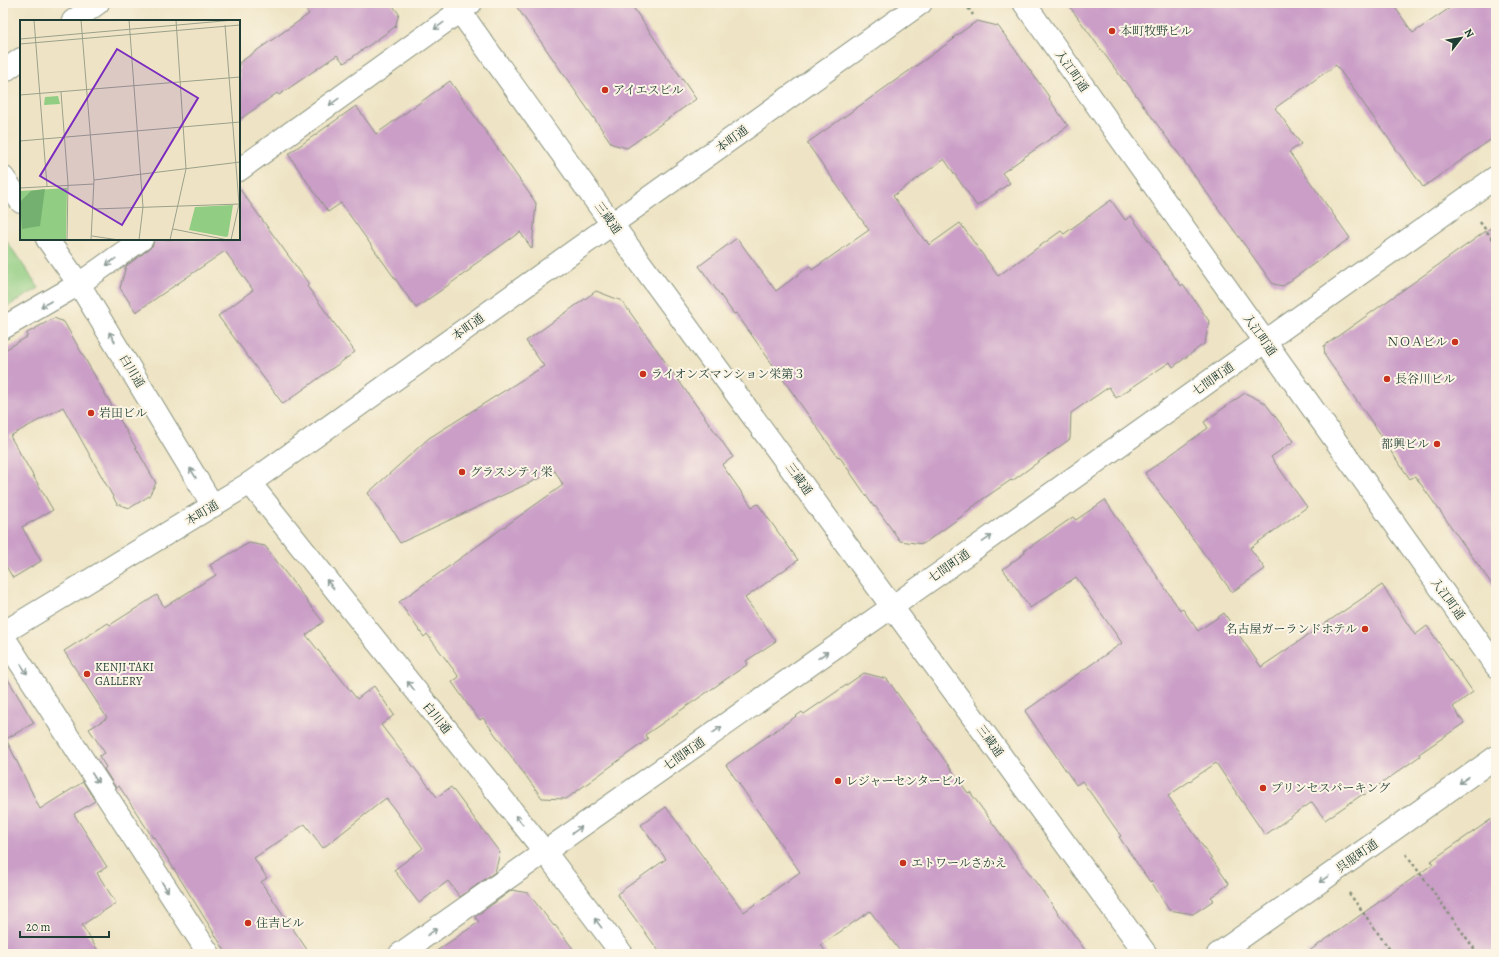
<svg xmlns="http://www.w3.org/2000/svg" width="1499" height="957" viewBox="0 0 1499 957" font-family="Alegreya,'Noto Serif JP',serif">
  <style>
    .green { fill: #91cd82; stroke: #58855b }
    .building { fill: #ca9ec7 }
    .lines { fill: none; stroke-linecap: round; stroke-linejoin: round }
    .minor-casing { stroke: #86907c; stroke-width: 24 }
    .tertiary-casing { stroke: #86907c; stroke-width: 24 }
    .path { stroke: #86907c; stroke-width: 2.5; stroke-dasharray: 3 3; stroke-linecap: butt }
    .minor { stroke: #fff; stroke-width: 22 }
    .tertiary { stroke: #fff; stroke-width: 22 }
    .oneway { stroke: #8f9e9a }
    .poi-dot { fill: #c8321e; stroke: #fcf5e5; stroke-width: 1.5 }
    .labels { text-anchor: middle; stroke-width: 4; stroke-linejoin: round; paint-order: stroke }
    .poi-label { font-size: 12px; fill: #1f3d34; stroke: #fcf5e5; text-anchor: start }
    .street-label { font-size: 12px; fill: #1f3d34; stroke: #fcf5e5 }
    .inset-road { fill: none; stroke: #9ba18b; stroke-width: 1 }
    .view { fill: #7b2cbf; fill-opacity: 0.15; stroke: #7b2cbf; stroke-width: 2 }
    .inset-edge { fill: none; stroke: #1f3d34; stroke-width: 2 }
  </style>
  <rect width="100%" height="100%" fill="#fcf5e5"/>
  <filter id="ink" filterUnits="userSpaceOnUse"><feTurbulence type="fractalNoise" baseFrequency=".025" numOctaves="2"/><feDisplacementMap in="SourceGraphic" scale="8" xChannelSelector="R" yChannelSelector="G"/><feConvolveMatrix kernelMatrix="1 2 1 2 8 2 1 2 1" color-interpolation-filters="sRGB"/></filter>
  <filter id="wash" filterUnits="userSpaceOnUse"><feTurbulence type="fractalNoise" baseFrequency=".012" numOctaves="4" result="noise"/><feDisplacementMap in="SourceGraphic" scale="16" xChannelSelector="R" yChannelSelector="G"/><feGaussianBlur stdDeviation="0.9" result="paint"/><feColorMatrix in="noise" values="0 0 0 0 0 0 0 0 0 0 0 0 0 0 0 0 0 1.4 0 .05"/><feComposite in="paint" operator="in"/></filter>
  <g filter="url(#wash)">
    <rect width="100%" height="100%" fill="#eee4c5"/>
    <path class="green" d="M3 236 39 288 3 309Z"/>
    <g id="blocks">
      <path class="building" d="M301 3H391L399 14 395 27 344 63 337 55 279 95 277 93 239 120V63L309 14Z
        M514 3H630L696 99 627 148 612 144Z
        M1067 3H1392L1413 33 1457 3H1496V136L1423 187 1336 65 1275 108 1301 144 1289 152 1350 238 1283 286 1273 284 1125 80 1124 81Z
        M977 21 998 26 1050 98 1049 99 1068 126 1002 173 1010 183 977 206 944 159 893 196 925 241 926 240 929 245 960 223 998 276 1061 231 1064 234 1111 200 1125 220 1131 216 1181 286 1183 284 1209 321 1205 343 1173 367 1170 362 1116 398 1109 387 1071 413 1070 439 1012 481 1011 480 983 499 965 513V514L923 544 900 541 875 506 874 507 839 456 838 457 736 313 734 314 699 266 737 238 776 291 810 266 812 270 869 230 807 143 954 39 953 38Z
        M450 81 536 203 532 249 520 232 471 267V269L416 308 341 203 328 212 288 154 356 106 376 134Z
        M239 188 309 284 307 286 355 352 283 404 218 316 253 290 225 251 136 312 120 288 126 266 149 249 153 245 154 239H239Z
        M1496 224V590L1415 476 1410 479 1380 436 1381 435 1325 356 1324 346Z
        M596 291 622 301 733 457 722 465 752 507 758 504 798 560 745 598 776 641 746 661 748 664 645 735 648 739 566 799 542 798 483 718 480 720 468 705 452 682 459 677 427 634 424 637 399 602 563 485 555 471 400 543 368 493 429 438 544 366 526 341Z
        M54 318 64 322 156 483 149 496 130 508 117 504 63 407 10 436 53 510 22 527 41 561 13 578 3 561V351L27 337V333Z
        M1245 393 1265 403 1294 441 1271 457 1307 507 1250 548 1265 569 1232 592 1145 473 1208 428 1204 422Z
        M1105 500 1180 610 1182 608 1198 631 1224 613 1261 667 1382 585 1415 635 1427 626 1473 692 1453 707 1464 723 1419 754 1420 756 1385 781 1364 795 1363 794 1325 820 1312 802 1265 835 1216 763 1168 796 1229 884 1211 897 1214 900 1193 914 1169 910 1151 881 1150 882 1119 837 1121 836 1082 781 1076 785 1025 711 1122 643 1076 577 1030 608 1003 569 1025 553 1024 551 1073 517 1076 520Z
        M249 543 265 546 323 622 306 635 357 699 374 686 394 715 381 725 437 797 451 787 500 853 495 872 460 897 448 881 419 903 394 870 423 848 386 798 323 848 305 824 254 858 267 878 261 882 310 954H227L154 837 153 838 119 786 116 788 104 769 106 767 99 756 105 753 89 729 107 718 64 651 108 623 110 625 157 595 164 607 216 575 210 565Z
        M3 671 34 723 6 739 40 809 83 782 95 801 74 814 107 867 97 873 116 903 82 925 100 954H3Z
        M864 673 887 679 968 793 970 792 1088 954H902L870 911 821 945 827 954H661L617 894 666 859 641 825 666 807 744 912 800 872 726 765 802 712 804 714Z
        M1496 816V954H1305L1433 864 1431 861Z
        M512 890 528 893 554 926 555 925 577 954H432L479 922 475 917Z"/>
    </g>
  </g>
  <g filter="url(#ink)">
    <use href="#blocks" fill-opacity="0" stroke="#86907c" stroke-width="1"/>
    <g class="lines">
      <defs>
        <path id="minor" d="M1024 3 1496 666
          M73 21 98 3
          M3 72 21 59
          M239 170 471 3
          M3 177 21 202
          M47 239 79 284 213 506
          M3 328 79 284 142 239
          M250 483 545 852 622 954
          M3 636 209 954
          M400 954 950 566 1496 177
          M1218 954 1496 757"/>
        <path id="tertiary" d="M454 3 612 224 1146 954
          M3 633 250 483 921 3"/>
      </defs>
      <use href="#minor" class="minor-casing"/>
      <use href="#tertiary" class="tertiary-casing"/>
      <path class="path" d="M965 3 973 15
        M1480 222 1496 244
        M1406 854 1478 954
        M1349 893 1393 954"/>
      <use href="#minor" class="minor"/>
      <use href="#tertiary" class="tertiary"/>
    </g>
    <defs><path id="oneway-shaft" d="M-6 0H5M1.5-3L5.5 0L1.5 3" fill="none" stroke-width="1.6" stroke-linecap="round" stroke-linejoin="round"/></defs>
    <g class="oneway">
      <use href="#oneway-shaft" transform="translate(439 26) rotate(144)"/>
      <use href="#oneway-shaft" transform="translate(334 102) rotate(144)"/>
      <use href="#oneway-shaft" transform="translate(111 262) rotate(144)"/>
      <use href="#oneway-shaft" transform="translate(46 304) rotate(150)"/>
      <use href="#oneway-shaft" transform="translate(112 337) rotate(-121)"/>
      <use href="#oneway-shaft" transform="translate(193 473) rotate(-121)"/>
      <use href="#oneway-shaft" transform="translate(987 539) rotate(-35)"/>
      <use href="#oneway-shaft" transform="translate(330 584) rotate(-129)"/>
      <use href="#oneway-shaft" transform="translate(823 655) rotate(-35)"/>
      <use href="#oneway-shaft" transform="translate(24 669) rotate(57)"/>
      <use href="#oneway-shaft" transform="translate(411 686) rotate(-129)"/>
      <use href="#oneway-shaft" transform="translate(717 730) rotate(-35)"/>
      <use href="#oneway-shaft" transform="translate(95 778) rotate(57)"/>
      <use href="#oneway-shaft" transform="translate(1464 780) rotate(145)"/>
      <use href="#oneway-shaft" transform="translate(519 820) rotate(-129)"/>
      <use href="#oneway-shaft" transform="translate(577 830) rotate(-35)"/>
      <use href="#oneway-shaft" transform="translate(1324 879) rotate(145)"/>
      <use href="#oneway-shaft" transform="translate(165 887) rotate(57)"/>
      <use href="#oneway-shaft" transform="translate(598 923) rotate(-127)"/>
      <use href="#oneway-shaft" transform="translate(432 932) rotate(-35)"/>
    </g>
  </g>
  <g class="poi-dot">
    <circle cx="1112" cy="31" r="4"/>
    <circle cx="605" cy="90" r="4"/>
    <circle cx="1455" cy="342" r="4"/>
    <circle cx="643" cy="374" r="4"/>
    <circle cx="1387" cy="379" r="4"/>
    <circle cx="91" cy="413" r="4"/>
    <circle cx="1437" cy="444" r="4"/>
    <circle cx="462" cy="472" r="4"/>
    <circle cx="1365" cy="629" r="4"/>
    <circle cx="87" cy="674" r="4"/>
    <circle cx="838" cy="781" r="4"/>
    <circle cx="1263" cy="788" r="4"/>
    <circle cx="903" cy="863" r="4"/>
    <circle cx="248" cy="923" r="4"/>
  </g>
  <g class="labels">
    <g class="poi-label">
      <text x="1120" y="35">本町牧野ビル</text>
      <text x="613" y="94">アイエスビル</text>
      <text x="1447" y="346" text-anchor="end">ＮＯＡビル</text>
      <text x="651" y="378">ライオンズマンション栄第３</text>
      <text x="1395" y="383">長谷川ビル</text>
      <text x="99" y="417">岩田ビル</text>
      <text x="1429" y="448" text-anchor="end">都興ビル</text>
      <text x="470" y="476">グラスシティ栄</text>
      <text x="1357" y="633" text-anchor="end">名古屋ガーランドホテル</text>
      <text x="95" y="671">KENJI TAKI<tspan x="95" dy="14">GALLERY</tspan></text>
      <text x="846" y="785">レジャーセンタービル</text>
      <text x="1271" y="792">プリンセスパーキング</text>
      <text x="911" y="867">エトワールさかえ</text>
      <text x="256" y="927">住吉ビル</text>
    </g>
    <g class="street-label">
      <text transform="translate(1072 71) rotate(55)" y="4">入江町通</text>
      <text transform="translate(732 139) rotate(-36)" y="4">本町通</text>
      <text transform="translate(608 218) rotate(54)" y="4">三蔵通</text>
      <text transform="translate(468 327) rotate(-36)" y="4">本町通</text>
      <text transform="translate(1260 335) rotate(55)" y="4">入江町通</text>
      <text transform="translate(132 371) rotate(59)" y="4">白川通</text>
      <text transform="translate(1213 379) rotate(-35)" y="4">七間町通</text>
      <text transform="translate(799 479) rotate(54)" y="4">三蔵通</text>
      <text transform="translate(202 513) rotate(-31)" y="4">本町通</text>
      <text transform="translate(949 566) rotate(-35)" y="4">七間町通</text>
      <text transform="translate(1448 599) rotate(54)" y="4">入江町通</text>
      <text transform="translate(437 718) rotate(51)" y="4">白川通</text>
      <text transform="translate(990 741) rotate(54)" y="4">三蔵通</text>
      <text transform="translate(684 754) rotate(-35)" y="4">七間町通</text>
      <text transform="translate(1357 856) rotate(-35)" y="4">呉服町通</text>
    </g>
  </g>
  <g transform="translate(20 20)">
    <rect width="220" height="220" fill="#eee4c5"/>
    <path d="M38 76 40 84 24 85 25 77ZM47 168 46 220H0V171ZM213 185 208 216 206 217 169 210 175 187Z" fill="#91cd82"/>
    <path d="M25 169 20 206 2 209 0 182 11 171Z" fill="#74b070"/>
    <path class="inset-road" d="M14 0 27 166M61 0 74 160 71 220M109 0 123 187 119 220M205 5 219 184 211 220M0 19 214 0M0 24 220 5M41 72 48 164 47 220M0 75 220 57M0 121 220 102M74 160 220 142M0 168 74 164M74 189 220 184M153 209 208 220M72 216 99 220M150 220 166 149 156 0"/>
    <path class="view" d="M97 29 178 78 102 205 20 156Z"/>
    <rect width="220" height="220" class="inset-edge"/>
  </g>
  <rect width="1499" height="957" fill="none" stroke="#fcf5e5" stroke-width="16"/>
  <g transform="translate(1461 38) rotate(59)" stroke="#fcf5e5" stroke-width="3" paint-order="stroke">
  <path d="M0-3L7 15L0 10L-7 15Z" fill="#1f3d34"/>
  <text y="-6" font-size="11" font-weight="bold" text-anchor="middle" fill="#1f3d34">N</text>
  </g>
  <path d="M20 931v6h89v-6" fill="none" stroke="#1f3d34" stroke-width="2"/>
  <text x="26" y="931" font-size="12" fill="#1f3d34" stroke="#fcf5e5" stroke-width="3" paint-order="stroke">20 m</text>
</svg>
